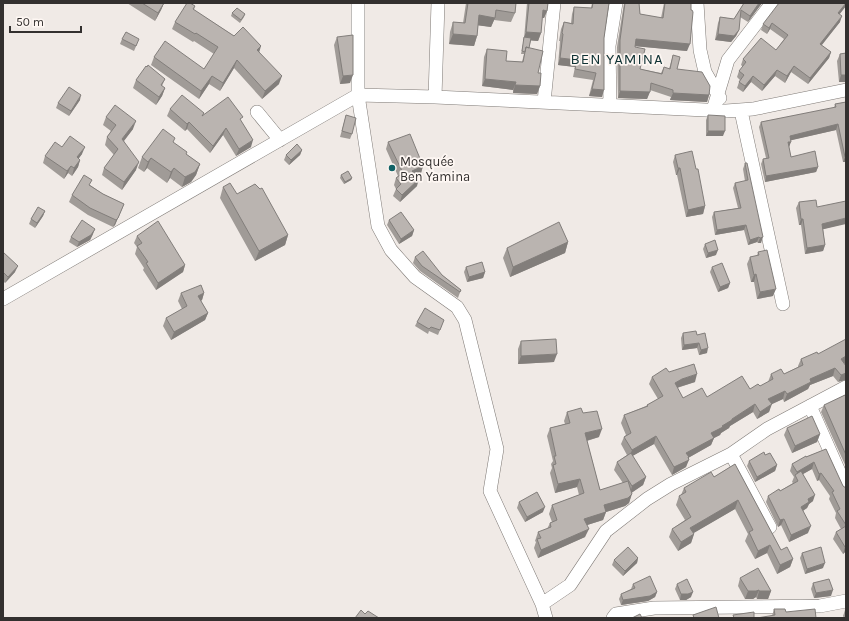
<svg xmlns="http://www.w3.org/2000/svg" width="849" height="621" viewBox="0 0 849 621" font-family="Karla,sans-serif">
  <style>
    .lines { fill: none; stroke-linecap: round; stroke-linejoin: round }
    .minor-casing { stroke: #7f7a76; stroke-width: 14 }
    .minor { stroke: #fff; stroke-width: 13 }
    .wall { fill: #a09b97 }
    .shaded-wall { fill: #827e7b }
    .building { fill: #bab4b0; stroke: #827e7b }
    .poi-dot { fill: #116266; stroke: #fef7f3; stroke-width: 1.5 }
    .labels { text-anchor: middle; stroke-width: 3.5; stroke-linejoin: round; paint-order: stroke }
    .poi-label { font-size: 13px; fill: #33302f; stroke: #fef7f3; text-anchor: start }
    .quarter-label { font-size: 15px; letter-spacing: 1px; fill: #0f3234; stroke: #fef7f3 }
  </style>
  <rect width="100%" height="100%" fill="#f0eae6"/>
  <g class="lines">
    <defs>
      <path id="minor" d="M697 3 700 50 705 72 720 98
        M435 97 438 3
        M544 102 554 3
        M610 105 609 46 616 3
        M713 110 728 60 772 3
        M741 111 783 304
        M257 112 280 140
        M3 299 358 95V3
        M810 406 846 487
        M731 454 770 527
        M542 604 570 585 606 531 647 499 671 484 731 454 767 429 846 387
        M546 618 542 604 490 491 497 449 465 320 457 307 415 277 391 250 378 226 358 95 435 97 726 111 753 109 846 90
        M613 618 616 614 654 608 820 606 846 601"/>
    </defs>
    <use href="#minor" class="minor-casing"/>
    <use href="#minor" class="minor"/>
  </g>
  <path class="wall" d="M127 3H164L161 10 155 21Z
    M466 3H516L515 13 511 22 494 20 491 27 478 25 477 36 474 46 449 44 450 32 453 22 463 23Z
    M527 3H548L547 11 544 18H542L541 33 538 41 531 40 529 48 538 73 540 86 537 94 513 93V90L482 86 484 57 487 49 506 61 522 62 524 54H521L524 39Z
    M592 3H609L604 38 602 97 589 96 593 80 573 77 575 67 558 65 560 41H559L561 29 564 22 571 23 572 14 574 7 591 8Z
    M624 3H639L640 14 661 18 664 3H662H691L687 51 635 46 640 69 661 73 664 67 669 69 673 55 677 69 709 95 707 102 670 100 671 97 650 90 647 99 618 98 617 47Z
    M744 3H762L748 22 740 17 739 30 736 36 731 42 715 40 718 23 720 17 734 19Z
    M846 3V6L839 14 840 22 821 45 831 52 829 58 808 84 791 72 785 83 775 76 762 91 751 82 743 92 737 88 739 82 740 80 737 77 739 71 743 67 741 65 743 59 776 50 784 39 770 29 767 34 761 30 763 24Z
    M195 6 194 10 259 52 279 84 262 99 234 68 220 91 209 84 199 99 151 65 154 57 204 69 214 54 194 41 193 42 172 29 175 22Z
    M232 13 245 14 244 17 240 23 231 16Z
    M337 37 350 83 340 84 334 45Z
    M122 39 137 44 134 51 120 44Z
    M846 39V82H839L837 61 840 54 845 53V43Z
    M165 79 162 86 165 88 162 96 156 105 133 88 136 80Z
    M80 100 69 116 56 108 58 103Z
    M846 102V162H843L836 130 791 140 789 147 791 157 818 167 816 172 765 182 761 164 763 159 766 158 759 127 761 122 834 108 835 104Z
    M170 109 204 113 203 115 241 121 251 147 236 156 223 135 210 153 187 129 185 131 167 116Z
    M346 115 352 134 350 139 340 137Z
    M708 115 723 136H706V120Z
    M106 117 133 129 124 141 136 170 122 190 102 175 104 168 114 155 105 145 107 137 111 131 103 125Z
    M388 142 423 166 421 173 416 175 417 186 400 202 393 196 396 189 394 185 396 178 398 176 386 149Z
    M174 143 186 154 200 164 196 175 191 182 182 187 170 178 167 183 147 168 144 172 138 168 142 157Z
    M62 147 82 154 78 159 80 160 78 167 72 176 68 173 64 179 43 163 45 156Z
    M302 150 300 155 289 165 284 160 286 155Z
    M675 155 705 206 703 214 686 217 677 175H676L673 162Z
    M745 163 761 243H758L757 242 748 245 744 230 715 235 712 217 714 212 738 208 733 188 735 183 745 181 743 169Z
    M341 175 352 178 351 180 344 184 340 178Z
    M90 185 103 194 124 204 115 225 113 227 88 215 69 202 72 195Z
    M223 187 237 194 288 235 285 245 255 261 220 198Z
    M799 202 817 207 843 224 823 229 825 245 823 251 805 254 801 225H799L796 208Z
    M45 211 43 216 35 228 29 224 31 219Z
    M389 220 414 230 412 236 399 244 387 225Z
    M93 234 90 240 77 247 69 242 71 237Z
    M137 236 185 265 183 272 156 290 143 270 144 268 135 254 137 247 134 243Z
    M568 242 565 253 510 277 503 258 507 248Z
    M705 244 716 255 706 258 703 249Z
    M3 252 15 272 5 283 3 281Z
    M758 252 773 296 757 299 754 282H751L747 264 750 257 757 256Z
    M415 257 442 275 461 290 459 295 458 298 420 271 413 263Z
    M466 267 485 272 483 278 467 282 464 272Z
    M712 267 730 283 728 288 718 292 710 272Z
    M181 293H204L202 300 201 301 208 313 205 320 171 340 163 326 166 318 182 309 178 301Z
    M417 322 442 325 438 335 429 331 428 334 415 326Z
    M683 333 697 335 707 353 699 355 697 348 682 350 681 338Z
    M521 341 554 362 518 364V349Z
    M818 354 844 364 846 366 838 382 833 376 810 385 808 389 784 402 783 399 771 404 769 412 757 419 753 412 730 426 729 428 721 433 720 435 714 438 711 445 688 458 686 467 672 475 654 444 632 456 646 477 643 485 632 492 629 503 625 506 606 512 603 520 587 525 585 537 538 558 534 548 536 542 535 541 538 532 547 529 550 523 552 522 549 514 552 505 579 495 577 487 555 493 550 473 552 468 551 464 553 461 547 436 550 428 565 424 564 421 567 412 583 413 599 437 587 441 600 490 623 483 614 470 617 462 627 455 621 444 624 437 626 435 621 423 624 415 646 406 647 405 658 399 649 384 652 377 669 372 695 382 677 388 683 398 707 397 750 389 760 386 768 382 771 374H784L798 367V366L801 359Z
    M846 398V467L821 412 824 405Z
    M787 428 820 434 817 442 792 453 784 435Z
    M826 449 843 486 846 488V551L843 554 833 539 836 532 841 529 835 518 836 513 829 499 830 496 819 480 817 481 812 469 803 474 813 501 809 504 807 508 803 511 808 533 789 542 781 525 778 527 766 502 768 496 780 491 793 483 792 482 794 477 790 471 792 464 806 457Z
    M749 461 777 465 775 471 755 482 747 466Z
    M735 464 781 550 793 559 790 567 777 574 767 553 755 559 745 541 748 534 735 509 693 533 694 534 691 543 678 551 669 537 672 529 685 520 676 505 679 496 681 495 684 488 714 477Z
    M519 502 543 512 525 522 517 508Z
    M802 553 823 568 805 574 800 558Z
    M638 558 637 563 623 576 612 565 614 560Z
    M740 578 771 591 768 599H757L756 597 753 599H745L738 586Z
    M813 583 831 596 814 598 811 589Z
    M633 584 657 592 655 597 648 601 621 605 619 599 621 594 631 589Z
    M677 584 691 597 686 600H680L675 589Z
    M774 609 786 612 772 616Z
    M845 610H846V618H844L843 616Z"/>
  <path class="shaded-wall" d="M164 3 161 10 155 21 158 13Z
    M759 3H762L748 22 750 16Z
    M846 3V6L836 19 838 13Z
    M543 10 547 11 544 18H540Z
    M479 15 495 18 491 27 475 25Z
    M842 16 840 22 818 50 820 44Z
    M772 23 770 29 767 34 769 28Z
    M739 30 736 36 731 42 715 40 718 34Z
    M526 32 541 33 538 41 523 40Z
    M453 34 477 36 474 46 449 44Z
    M636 39 690 44 687 51 633 46Z
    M261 46 259 53 257 50Z
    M831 52 829 58 808 84 810 78Z
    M560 58 577 60 575 67 558 65Z
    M237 60 234 68 220 91 223 83Z
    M794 66 791 72 785 83 787 76Z
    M777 70 775 76 762 91 764 85Z
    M353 75 350 83 340 84 343 76Z
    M841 75H846V82H839Z
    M212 76 209 84 199 99 201 91Z
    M282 76 279 84 262 99 265 91Z
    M753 76 751 82 743 92 745 86Z
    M485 79 516 82 513 90 482 86Z
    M515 85 540 86 537 94 513 93Z
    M165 88 162 96 156 105 159 97Z
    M592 89 604 90 602 97 589 96Z
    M620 91 650 92 647 99 618 98Z
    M673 93 709 95 707 102 670 100Z
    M81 95 80 100 69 116 71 111Z
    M136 121 133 129 119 147 122 139Z
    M189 122 187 129 185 131 187 124Z
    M838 124 836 130 788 141 790 136Z
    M226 128 223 135 210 153 213 146Z
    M708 131H725L723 136H706Z
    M253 140 251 147 236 156 239 149Z
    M788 142H791L789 147Z
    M85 147 82 154 74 165 77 157Z
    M302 150 300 155 289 165 291 160Z
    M845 157H846V162H843Z
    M151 158 147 168 144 172 148 162Z
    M80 160 78 167 72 176 74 168Z
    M139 162 136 170 122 190 124 182Z
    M200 164 196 175 191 182 182 187 185 177Z
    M71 166 68 173 64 179 67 171Z
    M423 166 421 173 409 178 412 171Z
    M818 167 816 172 765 182 766 176Z
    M174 168 170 178 167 183 171 172Z
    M678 168H680L677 175H676Z
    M352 178 351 180 344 184 345 182Z
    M419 179 417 186 400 202 402 195Z
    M124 204 115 225 113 227 116 220Z
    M705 206 703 214 686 217 688 210Z
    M45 211 43 216 35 228 37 223Z
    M846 218V224L820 230 822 224Z
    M801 219H803L801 225H799Z
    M746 225 744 230 715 235 717 230Z
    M95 229 93 234 90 240 77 247 79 242Z
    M414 230 412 236 399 244 401 239Z
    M288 235 285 245 255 261 259 251Z
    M759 237 757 242 748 245 750 240Z
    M763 237 761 243H758L760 238Z
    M568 242 565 253 510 277 513 267Z
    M825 245 823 251 805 254 807 248Z
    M718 250 716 255 706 258 708 253Z
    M185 265 183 272 156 290 158 283Z
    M18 266 15 272 5 283 8 277Z
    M485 272 483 278 467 282 469 277Z
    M756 274 754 282H751L754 275Z
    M730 283 728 288 718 292 720 287Z
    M776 289 773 296 757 299 760 292Z
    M204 293 202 300 196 303 198 296Z
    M208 313 205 320 171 340 174 332Z
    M699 343 697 348 682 350 684 345Z
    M708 348 707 353 699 355 701 350Z
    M557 354 554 362 518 364 521 356Z
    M846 356V363L838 367 841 359Z
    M835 368 833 376 810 385 808 389 784 402 787 394 810 379Z
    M846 373V380L838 382 841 375Z
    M697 374 695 382 679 387 672 391 675 383 682 379Z
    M785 391 783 399 766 407 768 399Z
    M755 404 753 412 730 426 729 428 721 433 720 435 714 438 711 445 688 458 687 461 689 460 686 467 672 475 674 467 686 453 711 433Z
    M772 404 769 412 757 419 760 412Z
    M602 429 599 437 582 442 585 433Z
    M820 434 817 442 792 453 795 446Z
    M656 436 654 444 629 458 632 450Z
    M814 462 812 469 796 478V477L797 472Z
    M777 465 775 471 755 482 757 477Z
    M821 473 819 480 817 481 819 474Z
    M646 477 643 485 630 494 632 486Z
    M580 479 577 487 555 493 558 484Z
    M632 494 629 503 625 506 606 512 603 520 581 527 584 519 604 505Z
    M815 495 813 501 809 504 807 508 799 513 801 507 808 499Z
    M738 500 735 509 687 537 690 528Z
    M545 507 543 512 525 522 527 517Z
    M784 519 781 525 778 527 780 520Z
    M811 526 808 533 789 542 791 535Z
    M589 529 585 537 538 558 541 550Z
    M694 534 691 543 678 551 681 542Z
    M770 545 767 553 755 559 758 551Z
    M846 546V551L843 554 845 547Z
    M638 558 637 563 623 576 625 571Z
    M793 559 790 567 777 574 780 565Z
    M825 563 823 568 805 574 807 569Z
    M759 590 756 597 753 599H745L748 591Z
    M833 590 831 596 814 598 816 593Z
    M759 591H771L768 599H757Z
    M657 592 655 597 648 601 621 605 623 600Z
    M693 592 691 597 686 600H680L681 594Z"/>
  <path class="building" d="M142 3H164L158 13Z
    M187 3H190L195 6 193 9 234 36 243 27 261 46 257 50 282 76 265 91 237 60 223 83 212 76 201 91 154 57 165 41 204 69 218 47 196 33 195 34 175 22Z
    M468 3H516L515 13 496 10 495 18 479 15 477 36 453 34V22L465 23Z
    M529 3H548L547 11 543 10 541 33 526 32Z
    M593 3H609L604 38V90L592 89 596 73 575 69 577 60 560 58 563 34 562 33 564 22 573 24 574 7 592 8Z
    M625 3H639L640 14 663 18 665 3H691V10H692L693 12 690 44 636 39 635 47 645 49 640 69 662 74 664 67 670 69 673 55 680 57 677 69 702 72 710 86 709 95 673 93V90L651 83 650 92 620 91V40Z
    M744 3H759L750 16 741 10 739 30 734 36 718 34 720 17 734 19Z
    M779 3H846L838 13 842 16 820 44 831 52 810 78 794 66 787 76 777 70 764 85 753 76 745 86 739 82 744 75 739 71 746 62 743 59 761 38 776 50 788 35 772 23 769 28 763 24Z
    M237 8 245 14 241 20 232 13Z
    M126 32 139 39 136 46 122 39Z
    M353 35V75L343 76 337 37Z
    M524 37 531 38 529 48 526 47 525 52 522 51Z
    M526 47 543 51 538 73H541L540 86 515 85 516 82 485 79 487 49 507 51 506 61 523 62Z
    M846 53V75H841L840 54Z
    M148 65 165 79 161 85 165 88 159 97 136 80 146 66 147 67Z
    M69 87 81 95 71 111 58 103Z
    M182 95 204 113 202 116 228 97 243 117 240 119 253 140 239 149 226 128 213 146 189 122 187 124 170 109Z
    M846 102V157H845L838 124 790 136 791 142H788L791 157 815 151 818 167 766 176 763 159 769 158 761 122 836 107 835 104Z
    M115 105 136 121 122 139 139 162 124 182 104 168 118 149 107 137 116 125 106 117Z
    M346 115 356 118 352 134 342 131Z
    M708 115 725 116V131H708Z
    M163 129 175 138 173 142 187 152 186 154 200 164 195 172 185 177 174 168 171 172 151 158 148 162 142 157Z
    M410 134 423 166 412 171 419 179 402 195 396 189 401 184 396 178 403 173 388 142Z
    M70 136 85 147 77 157 80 160 74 168 71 166 67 171 45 156 55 142 62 147Z
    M297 144 302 150 291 160 286 155Z
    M692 151 696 169H698L705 206 688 210 680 168H678L675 155Z
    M745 163H747L763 237 760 238 759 237 750 240 746 225 717 230 714 212 741 208 735 183 748 180Z
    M348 171 352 178 345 182 341 175Z
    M84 175 92 180 89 185 103 194 124 204 118 218 116 220 90 208 72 195Z
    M230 183 237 194 255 184 260 189 262 188 288 235 259 251 223 187Z
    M816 200 817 207 846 201V218L822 224 825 245 807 248 803 219H801L799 202Z
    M38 207 45 211 37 223 31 219Z
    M401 212 414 230 401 239 389 220Z
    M82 220 95 229 91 235 79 242 71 237Z
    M158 221 185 265 158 283 146 263 148 262 137 246 142 243 137 236Z
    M559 222 568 242 513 267 507 248Z
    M715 240 718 250 708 253 705 244Z
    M767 250 776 289 760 292 756 274 754 275 750 257 759 255 758 252Z
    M423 251 442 275 461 290 460 292 422 266 415 257Z
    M3 252 18 266 8 277 3 272Z
    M482 262 485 272 469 277 466 267Z
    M722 263 730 283 720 287 712 267Z
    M201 285 204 293 198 296 208 313 174 332 166 318 187 306 181 293Z
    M425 308 444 320 440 330 431 327 429 329 417 322Z
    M696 331 697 335 705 333 708 348 701 350 699 343 684 345 683 333Z
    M556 339 557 354 521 356V341Z
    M846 339V356L841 359 846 366V373L841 375 835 368 810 379 811 382 787 394 785 391 768 399 772 404 760 412 755 404 732 419V420L722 426 723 427 711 433 714 438 686 453 689 457H688L689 460 674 467 656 436 632 450 624 437 631 433 624 415 648 406 647 405 663 396 652 377 666 368 669 372 694 364 697 374 682 379 675 383 683 398 702 388 707 397 742 376 750 389 758 384 760 386 773 379 771 374 781 369 784 374 803 365 801 359 817 352 818 354Z
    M845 395 846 398V455L824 405Z
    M581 408 583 413 597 411 602 429 585 433 600 490 628 481 632 494 628 498 604 505 606 512 584 519 589 529 541 550 537 539 541 538 538 532 551 527 550 523 557 520 552 505 584 493 580 479 558 484 553 465 556 464 554 456H556L550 428 570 423 567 412Z
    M812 416 820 434 795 446 787 428Z
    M826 449 843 486 846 488V499H845L846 500V525L837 511 840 509 832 492 834 491 821 473 819 474 814 462 797 472 792 464 806 456V457Z
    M764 452 765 455 770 453 777 465 757 477 749 461Z
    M631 453 646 477 632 486 617 462Z
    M735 464 781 550 787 547 793 559 780 565 770 545 758 551 749 532 753 530 738 500 690 528 694 534 681 542 672 529 691 517 679 496 686 492 684 488 711 472 714 477Z
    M801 471 815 495 808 499 809 502 801 507 811 526 791 535 784 519 780 520 768 496 779 489 780 491 798 481 795 475Z
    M537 492 545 507 527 517 519 502Z
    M846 526V546L845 547 836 532Z
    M628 547 638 558 625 571 614 560Z
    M821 547 825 563 807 569 802 553Z
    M758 568 771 591H759V590L756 591H748L740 578Z
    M650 576 657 592 650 596 623 600 621 594 635 588 633 584Z
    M687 579 693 592 688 594H681L677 584Z
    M829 579 833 590 816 593 813 583Z
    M716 607 719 618H694L693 615Z
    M774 609H785L786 612 815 609 816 618H757L775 615Z
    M361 610 365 614 368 611 379 618H355Z
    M754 612V618H734L733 615Z
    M640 614 642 618H632Z"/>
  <circle class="poi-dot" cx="392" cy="168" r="4"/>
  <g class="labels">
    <g class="poi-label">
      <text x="400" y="166">Mosquée<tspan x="400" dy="15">Ben Yamina</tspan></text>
    </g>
    <g class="quarter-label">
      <text x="617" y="64">BEN YAMINA</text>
    </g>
  </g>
  <rect width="849" height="621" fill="none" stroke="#33302f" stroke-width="8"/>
  <path d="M10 26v6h71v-6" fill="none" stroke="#33302f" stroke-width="2"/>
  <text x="16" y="26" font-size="12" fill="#33302f" stroke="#fef7f3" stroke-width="3" paint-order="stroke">50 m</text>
</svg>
